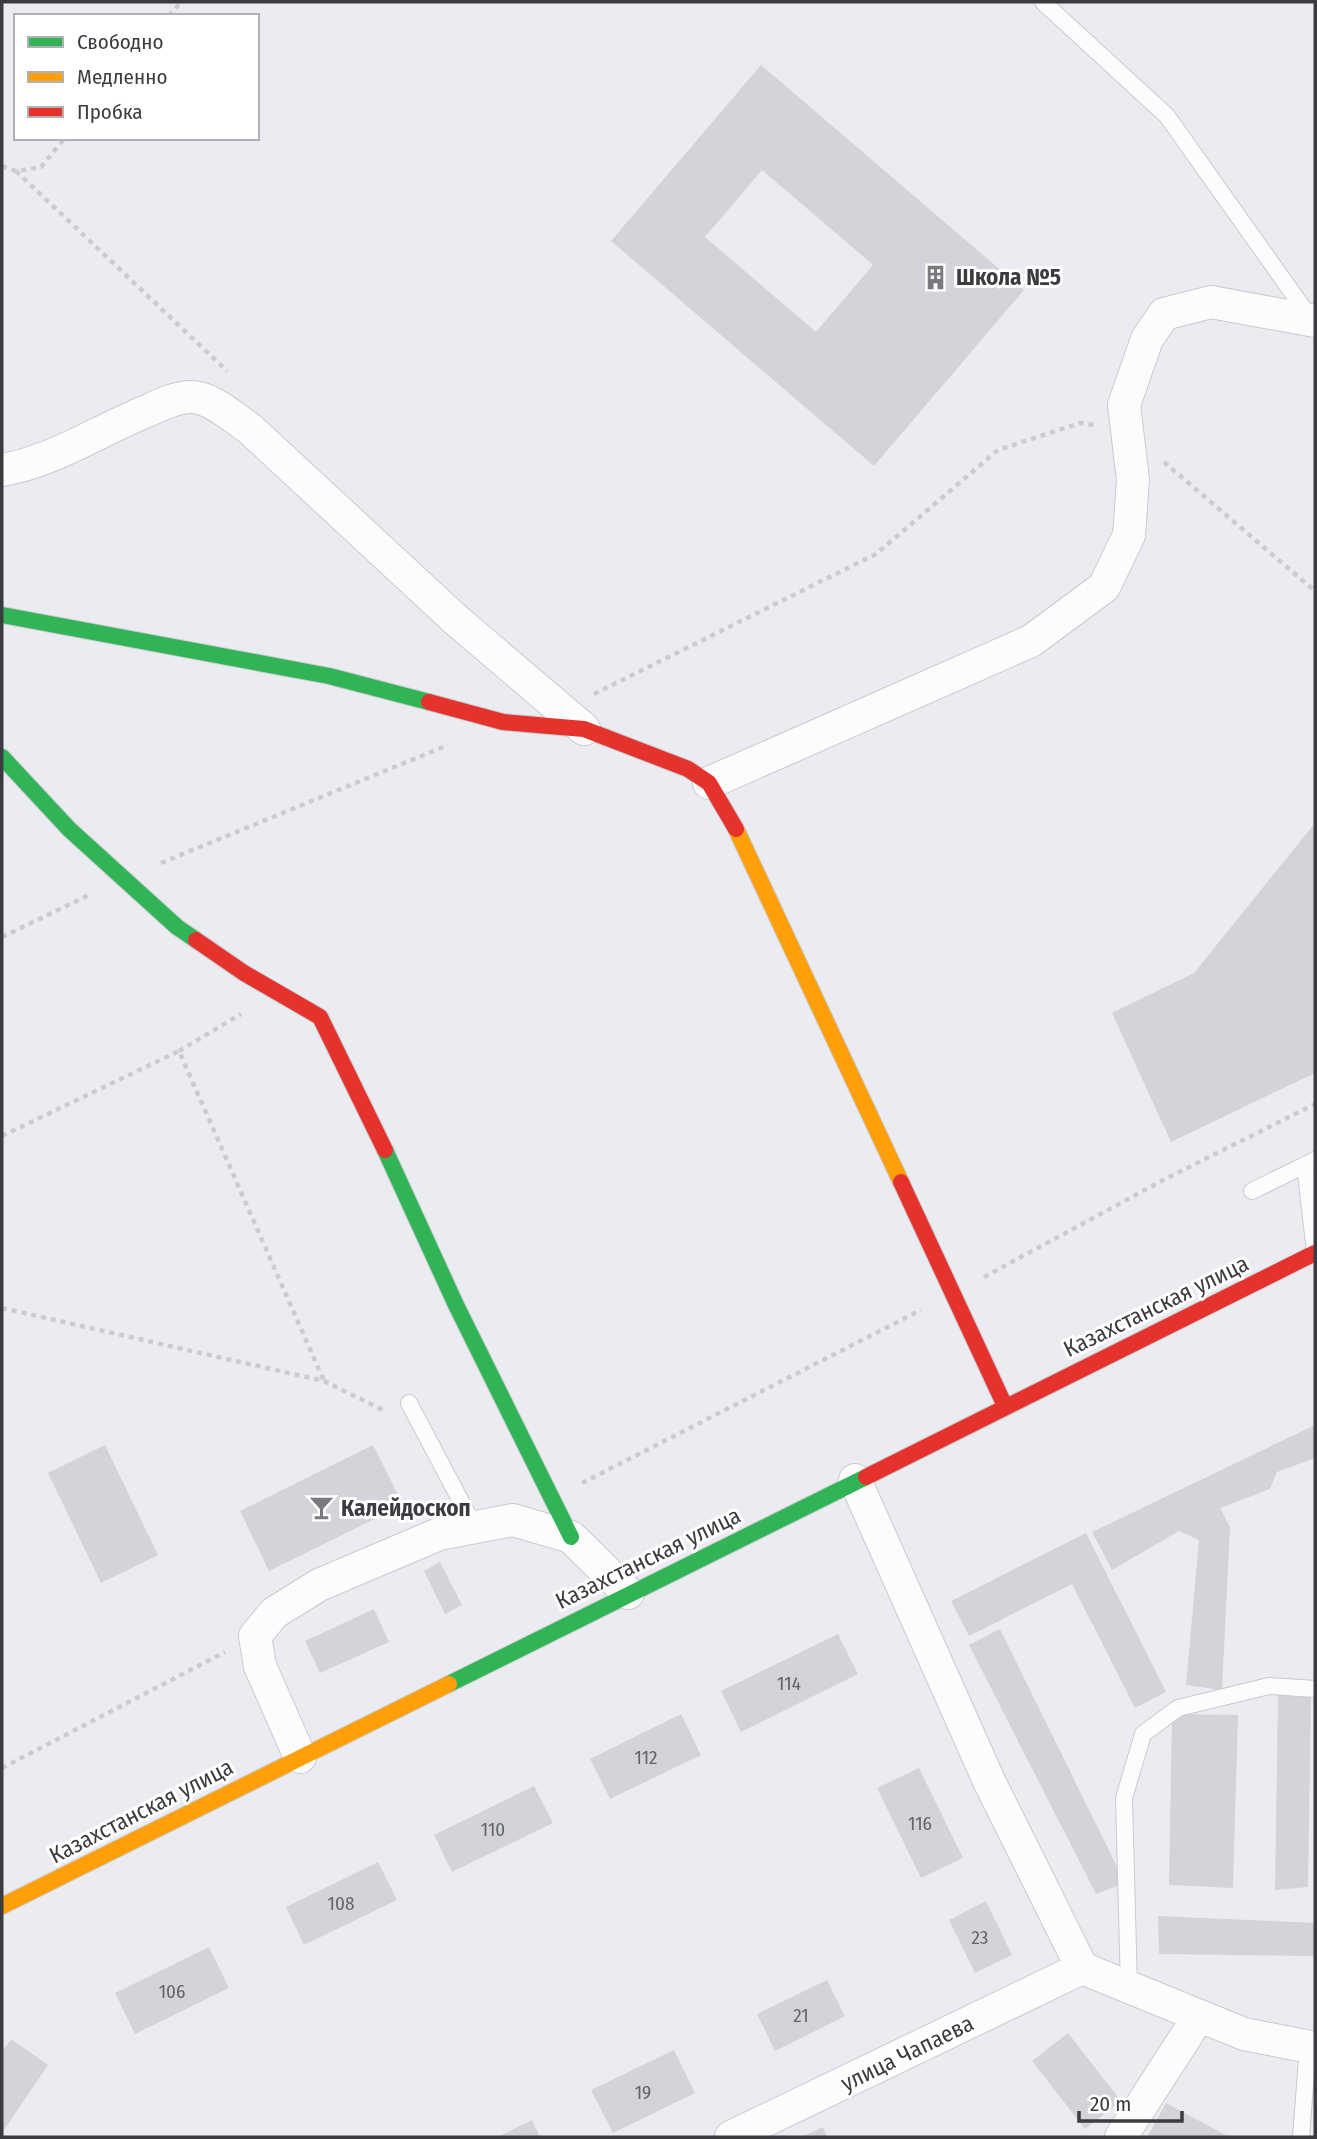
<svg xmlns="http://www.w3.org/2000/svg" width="1317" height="2139" viewBox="0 0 1317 2139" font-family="'Fira Sans Condensed',sans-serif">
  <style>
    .building { fill: #d3d4d9; fill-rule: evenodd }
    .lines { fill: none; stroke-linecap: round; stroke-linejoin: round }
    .lane-casing { stroke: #c9cacf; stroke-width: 18 }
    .street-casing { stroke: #c9cacf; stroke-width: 34 }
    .fast-casing { stroke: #c9cacf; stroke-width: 18 }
    .slow-casing { stroke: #c9cacf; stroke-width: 18 }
    .jam-casing { stroke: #c9cacf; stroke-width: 18 }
    .path { stroke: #cbcccf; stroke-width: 4.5; stroke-dasharray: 5 5; stroke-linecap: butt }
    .lane { stroke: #fcfcfd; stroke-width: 16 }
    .street { stroke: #fcfcfd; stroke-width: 32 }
    .fast { stroke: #30b455; stroke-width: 16 }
    .slow { stroke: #ff9f0a; stroke-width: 16 }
    .jam { stroke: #e5322d; stroke-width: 16 }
    .labels { text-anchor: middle; stroke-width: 6; stroke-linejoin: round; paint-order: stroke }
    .number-label { font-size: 19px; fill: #626468 }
    .poi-label { font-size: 23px; font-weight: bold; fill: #3b3c40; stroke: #fff; text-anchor: start }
    .street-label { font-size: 23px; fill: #3b3c40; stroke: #fff }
  </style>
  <rect width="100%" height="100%" fill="#ebecf2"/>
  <path class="building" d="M761 65 1024 290 874 466 611 241ZM762 170 873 265 816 332 705 237Z
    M1315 823V1073L1171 1142 1112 1013 1194 973Z
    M1315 1425V1458L1277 1472 1270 1489 1220 1508 1230 1527 1222 1690 1186 1685 1199 1540 1179 1531 1112 1570 1092 1532Z
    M105 1445 158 1555 101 1583 48 1473Z
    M373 1445 403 1505 269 1571 240 1511Z
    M1086 1533 1166 1692 1135 1708 1072 1584 969 1636 951 1601Z
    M440 1562 462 1605 445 1614 424 1571Z
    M374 1609 389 1642 320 1673 305 1641Z
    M1000 1629 1125 1883 1096 1894 969 1645Z
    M838 1634 858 1674 741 1732 721 1691Z
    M1278 1695H1311L1308 1887 1275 1890Z
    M681 1714 701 1755 610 1799 590 1759Z
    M1172 1714 1238 1715 1233 1888 1169 1885Z
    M919 1768 963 1858 921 1878 877 1788Z
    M534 1786 553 1823 452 1872 434 1835Z
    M378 1862 397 1900 304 1945 286 1907Z
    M986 1901 1012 1955 975 1973 949 1920Z
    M1158 1916 1315 1923V1956L1159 1954Z
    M209 1947 229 1988 135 2034 115 1993Z
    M827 1980 845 2016 775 2051 757 2014Z
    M1068 2033 1121 2101 1085 2129 1032 2061Z
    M11 2039 48 2065 2 2133V2052Z
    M674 2050 695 2093 613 2133 591 2090Z
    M1166 2103 1229 2137H1147Z
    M532 2120 540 2137H497Z
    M823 2127 827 2137H802Z"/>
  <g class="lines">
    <defs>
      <path id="lane" d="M1043 2 1167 116 1311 319
        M1305 1165 1315 1252
        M1252 1191 1315 1160
        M409 1403 475 1528
        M1129 1988 1124 1798 1143 1734 1178 1708 1269 1686 1315 1689
        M1301 2137 1308 2046"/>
      <path id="street" d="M2 470C54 461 98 431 147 411 160 405 178 396 193 397 212 398 234 418 249 428L455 619 584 729
        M709 783 1031 641 1104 587 1129 535 1133 480 1124 405 1147 339 1164 314 1211 302 1315 321
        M855 1480 990 1783 1082 1968 1244 2034 1315 2048
        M300 1757 260 1666 255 1636 274 1613 319 1585 439 1534 513 1520 571 1537 628 1593
        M731 2137 1082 1968
        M1121 2137 1199 2016"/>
      <path id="fast" d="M2 615 329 676 429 702
        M2 757 69 829 177 927 196 940
        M385 1150 456 1305 571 1537
        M449 1684 866 1477"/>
      <path id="slow" d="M736 829 901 1182
        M2 1906 449 1684"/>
      <path id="jam" d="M429 702 503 722 584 729 688 769 709 783 736 829
        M196 940 244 973 320 1017 385 1150
        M901 1182 1005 1406
        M866 1477 1315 1253"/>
    </defs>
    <use href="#lane" class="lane-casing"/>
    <use href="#street" class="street-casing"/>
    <use href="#fast" class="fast-casing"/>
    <use href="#slow" class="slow-casing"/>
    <use href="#jam" class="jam-casing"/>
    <path class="path" d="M169 16 181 2
      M2 166 16 171 41 167 65 138
      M16 171 227 371
      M1164 462 1315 591
      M594 694 876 554 998 450 1080 423 1094 425
      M161 863 448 745
      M2 937 89 895
      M179 1051 241 1014
      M2 1136 179 1051 324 1381
      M984 1277 1167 1178 1315 1104
      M2 1308 324 1381 385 1411
      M582 1483 921 1310
      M2 1768 225 1652"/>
    <use href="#lane" class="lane"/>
    <use href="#street" class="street"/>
    <use href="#fast" class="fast"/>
    <use href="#slow" class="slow"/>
    <use href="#jam" class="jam"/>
  </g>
  <defs>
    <symbol id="building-bare" viewBox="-9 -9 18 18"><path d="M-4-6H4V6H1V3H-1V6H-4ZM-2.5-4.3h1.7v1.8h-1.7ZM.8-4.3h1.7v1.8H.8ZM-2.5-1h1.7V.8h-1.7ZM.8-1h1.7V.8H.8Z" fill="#797a7e" stroke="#fff" stroke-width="2.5" paint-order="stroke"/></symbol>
    <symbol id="bar-bare" viewBox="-9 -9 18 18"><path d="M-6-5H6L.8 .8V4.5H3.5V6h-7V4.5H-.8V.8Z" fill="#797a7e" stroke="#fff" stroke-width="2.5" paint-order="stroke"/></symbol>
  </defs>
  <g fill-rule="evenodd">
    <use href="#building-bare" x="918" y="260" width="35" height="35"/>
    <use href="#bar-bare" x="304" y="1490" width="35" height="35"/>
  </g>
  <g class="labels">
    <g class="number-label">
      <text x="789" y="1690">114</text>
      <text x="646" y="1764">112</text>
      <text x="920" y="1830">116</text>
      <text x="493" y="1836">110</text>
      <text x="341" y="1910">108</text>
      <text x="980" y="1944">23</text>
      <text x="172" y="1998">106</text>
      <text x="801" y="2022">21</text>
      <text x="643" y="2099">19</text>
    </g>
    <g class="poi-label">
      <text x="956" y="285">Школа №5</text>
      <text x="341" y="1516">Калейдоскоп</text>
    </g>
    <g class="street-label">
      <text transform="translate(1156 1306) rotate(-26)" y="8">Казахстанская улица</text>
      <text transform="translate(648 1558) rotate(-26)" y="8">Казахстанская улица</text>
      <text transform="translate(141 1811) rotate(-27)" y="8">Казахстанская улица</text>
      <text transform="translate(907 2053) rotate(-26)" y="8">улица Чапаева</text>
    </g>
  </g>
  <rect width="1317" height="2139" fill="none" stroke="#3b3c40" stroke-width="7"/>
  <rect x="14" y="14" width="245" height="126" fill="#ffffff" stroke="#b1b1b3" stroke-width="2"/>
  <rect x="28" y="37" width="35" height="10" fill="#30b455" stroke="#b1b1b3" stroke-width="2"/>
  <text x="77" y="49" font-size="21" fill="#3b3c40">Свободно</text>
  <rect x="28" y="72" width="35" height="10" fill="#ff9f0a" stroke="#b1b1b3" stroke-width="2"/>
  <text x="77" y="84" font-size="21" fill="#3b3c40">Медленно</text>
  <rect x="28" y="107" width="35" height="10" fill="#e5322d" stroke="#b1b1b3" stroke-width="2"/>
  <text x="77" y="119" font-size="21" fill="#3b3c40">Пробка</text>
  <path d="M1079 2111v10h103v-10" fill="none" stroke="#3b3c40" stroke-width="3.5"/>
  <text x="1090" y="2111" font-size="21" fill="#3b3c40" stroke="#ffffff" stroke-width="5" paint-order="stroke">20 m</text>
</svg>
